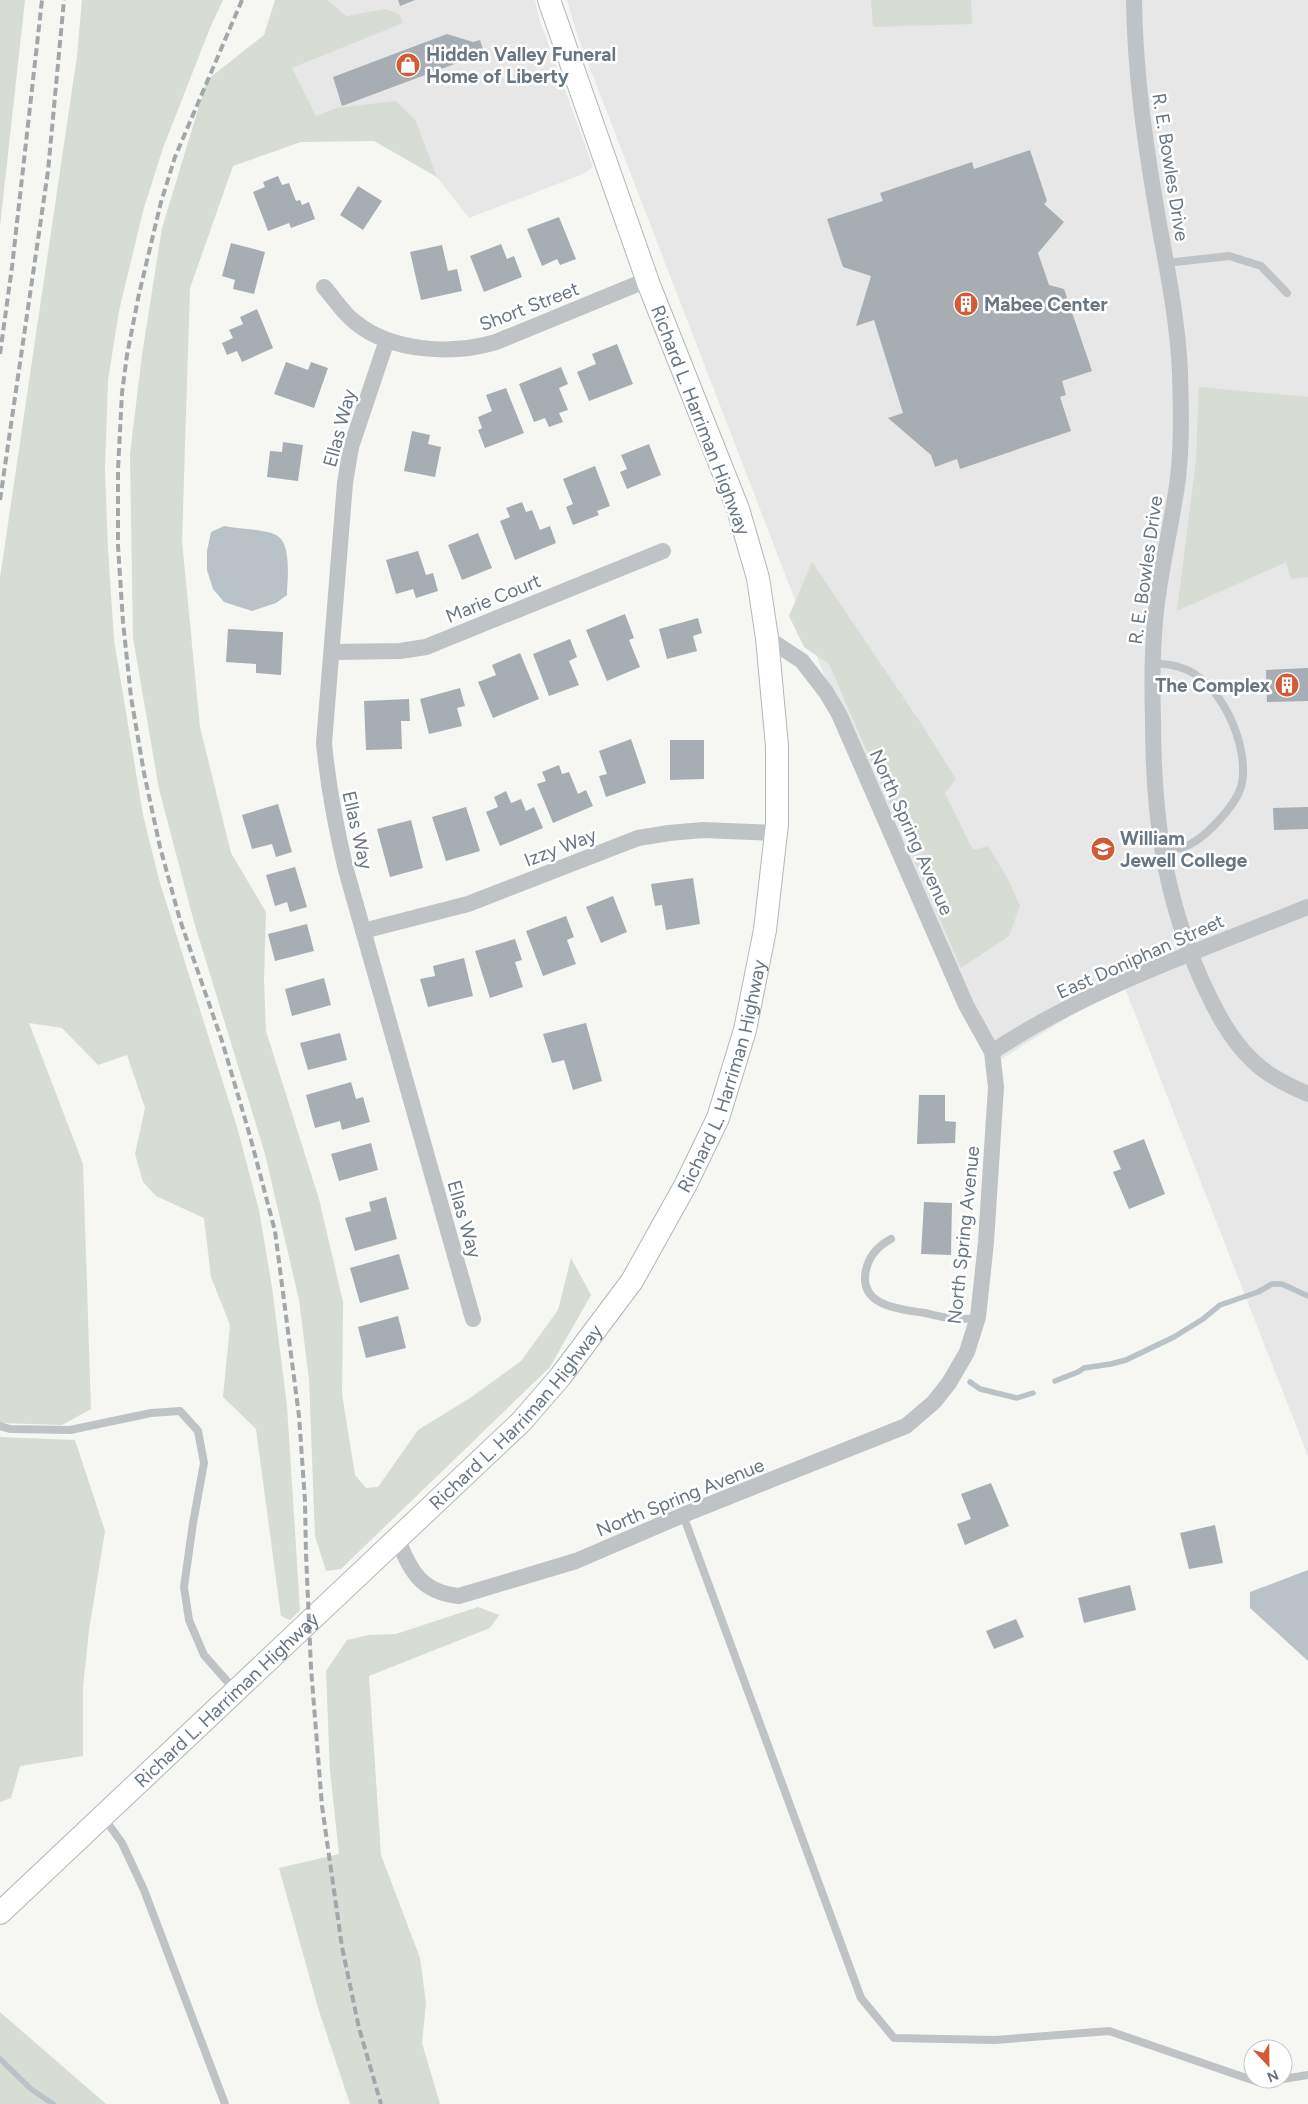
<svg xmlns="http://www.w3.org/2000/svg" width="1308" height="2104" viewBox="0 0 1308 2104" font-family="Figtree,sans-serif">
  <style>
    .built { fill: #e6e7e6 }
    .green { fill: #d7dcd4 }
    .water { fill: #b9c2c7 }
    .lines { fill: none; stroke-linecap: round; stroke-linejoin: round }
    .stream { stroke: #b9c2c7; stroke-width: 5.5 }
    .building { fill: #a7aeb3 }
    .secondary-casing { stroke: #b2b7ba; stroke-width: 24 }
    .service { stroke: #bfc3c6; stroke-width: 8 }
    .minor { stroke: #bfc3c6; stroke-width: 16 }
    .secondary { stroke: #fff; stroke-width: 22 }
    .rail { stroke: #a1a7ab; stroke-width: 4; stroke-dasharray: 8 4; stroke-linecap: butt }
    .labels { text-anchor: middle; stroke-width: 5; stroke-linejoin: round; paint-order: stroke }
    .poi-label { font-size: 19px; font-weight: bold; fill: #687681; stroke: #fff; text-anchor: start }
    .street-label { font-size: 19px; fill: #687681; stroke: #fff }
  </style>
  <rect width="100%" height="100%" fill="#f6f6f3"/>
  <path class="built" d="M328 0H535L539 18 593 167 583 174 469 218 437 177 416 121 336 108 316 116 292 68 402 23 385 9 346 16Z
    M567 0H1308V1456L1123 983 993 1064 839 714 578 37Z"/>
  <path class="green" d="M0 0H25L0 226Z
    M82 0H223L210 28 163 148 143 211 119 311 108 380 105 470 108 549 114 640 143 815 160 883 237 1127 259 1210 272 1287 287 1406 300 1610 290 1620 281 1616 256 1429 223 1397 230 1325 211 1277 204 1218 156 1196 143 1182 135 1154 145 1108 127 1055 98 1065 62 1028 29 1023 83 1164 91 1409 62 1425 0 1423V578L77 56Z
    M275 0H328L346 16 385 9 399 14 403 23 292 68 316 116 336 108 396 101 416 121 437 177 374 141 301 142 233 166 190 288 182 541 200 727 231 853 266 912 264 981 266 1031 319 1199 343 1302 342 1394 355 1475 366 1488 378 1487 418 1430 470 1398 521 1361 558 1310 571 1258 591 1295 550 1367 341 1569 326 1571 315 1536 309 1379 299 1300 265 1154 194 922 159 789 133 638 130 454 142 355 162 228 207 80 264 35Z
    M871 0H971L972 24 873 27Z
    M1199 387 1308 397V577L1291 579 1286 562 1177 611 1196 460Z
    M812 562 924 728 956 779 945 793 973 850 988 846 1008 879 1020 906 1009 936 961 968 829 664 804 647 789 616Z
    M0 1437 75 1440 105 1531 89 1630 83 1688V1756L20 1766 11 1798 0 1802Z
    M478 1607 499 1615 490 1628 369 1676 381 1855 420 1958 426 2003 422 2043 440 2104H350L319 2011 279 1868 339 1854 330 1771 326 1671 347 1640 369 1635 396 1634Z
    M0 2012 106 2104H0Z"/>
  <path class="water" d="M224 526C239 529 261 529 274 534 293 541 287 579 287 595L276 603 252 611 224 602 213 589 207 570V551L211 532Z
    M1308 1570V1661L1250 1608V1592Z"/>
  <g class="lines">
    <path class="stream" d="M1055 1381 1078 1372 1084 1368 1111 1364 1126 1360 1174 1337 1203 1319 1220 1305 1258 1292 1272 1284H1282L1308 1296
      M970 1382 980 1389 1017 1398 1033 1393
      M0 2059 31 2089 53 2104"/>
  </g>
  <path class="building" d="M398 0H415L400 6Z
    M447 34 473 42 480 40 484 53 342 106 333 77Z
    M1030 150 1047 201 1044 204 1064 222 1038 253 1049 285 1064 289 1092 371 1062 381 1066 395 1060 397 1071 431 960 469 957 459 935 467 931 455 888 418 903 413 874 320 856 326 871 276 843 267 827 219 883 201 880 193 972 162 974 169Z
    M278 176 282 185 289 183 296 201 300 200 302 205 309 202 315 219 291 228 289 223 268 231 253 192 265 187 263 182Z
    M358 186 382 201 363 230 340 215Z
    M559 217 576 259 560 265 557 259 542 266 527 229Z
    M231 243 265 252 254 294 233 289 235 280 222 276Z
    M501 244 507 259 514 256 522 277 484 292 470 256Z
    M442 245 448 271 457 269 462 291 421 300 410 252Z
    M257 309 273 348 242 362 237 351 227 355 222 343 233 338 229 330 243 324 240 317Z
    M617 344 633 384 589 401 577 372 596 364 592 354Z
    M286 362 308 370 311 362 328 368 314 408 274 394Z
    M561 367 568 384 559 388 568 410 559 413 563 422 549 427 545 418 534 422 519 384Z
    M506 388 524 433 485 448 478 430 482 428 478 417 492 411 486 395Z
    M412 431 430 435 428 444 441 447 435 477 404 471Z
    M283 442 303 445 298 481 267 477 270 451 282 452Z
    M649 444 661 475 627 489 620 472 627 469 621 455Z
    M595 466 610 506 597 511 599 515 573 525 566 507 573 504 563 479Z
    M522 502 526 512 532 510 540 530 550 526 556 543 515 560 500 521 510 517 506 508Z
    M478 533 492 568 462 580 448 545Z
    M418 551 426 575 433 573 438 591 416 598 413 589 396 594 386 560Z
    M625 614 634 638 629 640 640 667 607 681 586 630Z
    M698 618 702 633 693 636 697 651 667 659 659 629Z
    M228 629 283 632 281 675 256 673V664L226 662Z
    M570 639 577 657 569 661 579 685 549 696 533 654Z
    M520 653 539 699 493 718 478 682 496 675 492 665Z
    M1308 668V701L1267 702 1266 670Z
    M460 688 465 706 457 708 462 726 429 734 420 699Z
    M409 699 410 721H401L402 749 366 750 364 701Z
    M631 739 646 783 606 797 599 776 607 774 599 751Z
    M670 740H704V779L670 780Z
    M559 765 562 774 569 772 578 794 586 790 593 806 553 823 537 784 546 781 542 772Z
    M506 791 511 803 521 799 526 811 534 807 543 828 500 846 486 812 498 807 494 797Z
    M278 804 292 852 276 857 272 844 252 849 242 815Z
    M466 807 480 851 446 861 432 817Z
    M1308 807V829L1274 830 1273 808Z
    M411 820 423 868 390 877 377 829Z
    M295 867 307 907 290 912 287 902 275 906 266 875Z
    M693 878 700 924 666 930 662 905 655 906 651 884Z
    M613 896 627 932 601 943 586 907Z
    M566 916 574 937 567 940 576 964 543 976 526 931Z
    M307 924 314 951 275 961 268 934Z
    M515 939 522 960 515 962 523 987 490 998 475 951Z
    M464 958 473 996 428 1007 420 979 435 976 433 966Z
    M324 978 331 1005 292 1016 285 989Z
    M586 1023 602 1081 573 1090 564 1060 552 1063 543 1034Z
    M340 1033 347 1060 308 1070 300 1043Z
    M351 1082 356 1099 363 1097 370 1122 342 1130 340 1121 315 1128 306 1095Z
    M919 1095H945V1121L956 1122 955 1143 917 1144Z
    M1144 1139 1165 1194 1129 1209 1113 1172 1121 1169 1113 1151Z
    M371 1143 378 1170 339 1181 331 1154Z
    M386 1197 397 1239 355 1251 345 1218 371 1211 369 1202Z
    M924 1202 952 1203 951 1255 921 1254Z
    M399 1254 409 1289 360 1303 350 1268Z
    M398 1316 406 1348 366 1358 358 1327Z
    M991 1483 1009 1526 965 1545 957 1524 971 1519 961 1494Z
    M1215 1525 1223 1563 1189 1569 1180 1533Z
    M1130 1585 1136 1610 1084 1623 1078 1598Z
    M1016 1619 1024 1637 994 1649 986 1631Z"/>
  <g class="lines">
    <defs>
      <g id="secondary">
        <path id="s1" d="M0 1913 521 1422 560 1377 632 1281 686 1184 718 1118 745 1030 765 930 777 824V746L767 638 758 578 738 509 649 285 549 0"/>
      </g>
    </defs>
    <use href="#secondary" class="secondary-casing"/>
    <path class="service" d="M1166 263 1229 256 1261 266 1287 293
      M1152 663C1161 664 1171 664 1179 667 1220 678 1249 744 1242 783 1238 804 1204 840 1184 847 1177 850 1168 849 1161 850
      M891 1239C878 1246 869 1255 866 1270 858 1306 899 1309 925 1313 942 1317 960 1322 978 1317
      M0 1426 10 1429 70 1430 151 1413 180 1411 198 1431 204 1463 193 1523 184 1587 189 1620 204 1655 234 1689
      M683 1515 861 1998 894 2038 995 2040 1109 2031 1258 2082 1280 2079
      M104 1818 122 1843 144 1890 225 2104
      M1283 2079 1308 2075"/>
    <path class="minor" d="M1134 0C1135 76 1146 150 1159 224 1168 274 1178 323 1180 373 1181 408 1182 443 1178 478 1172 525 1159 573 1155 621 1152 654 1152 686 1153 719 1153 812 1163 893 1201 979 1214 1008 1230 1040 1254 1062 1269 1076 1289 1086 1308 1094
      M324 287C334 298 343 313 355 322 391 352 453 355 496 342L647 280
      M387 340 351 447 345 483 324 743C328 786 336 828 346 870L473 1319
      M333 652 400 651 426 647 663 551
      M363 931 468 904 638 838 669 833 703 830 776 833
      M992 1052C1088 988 1201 950 1308 907
      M397 1538C411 1571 420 1592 459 1596L576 1561 683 1515 906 1426 934 1402 949 1383 967 1352 978 1317 986 1242 996 1087 992 1052 966 1005 839 714 826 692 802 661 767 638"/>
    <use href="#secondary" class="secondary"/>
    <path class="rail" d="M242 0 175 157 161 202 139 294 127 355 122 393 118 469V546L123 622 131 697 144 773 160 847 180 920 222 1041 250 1136 275 1231 299 1416 305 1501 306 1554 311 1668 322 1806 342 1947 359 2028 381 2104
      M0 354 12 267 42 0
      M0 500 48 171 64 0"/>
  </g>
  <defs>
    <symbol id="shop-disc" viewBox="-11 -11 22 22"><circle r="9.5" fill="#d25a37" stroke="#fff"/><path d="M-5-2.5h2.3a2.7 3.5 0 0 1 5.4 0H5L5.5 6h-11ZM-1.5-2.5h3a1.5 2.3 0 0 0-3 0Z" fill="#fff"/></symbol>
    <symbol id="building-disc" viewBox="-11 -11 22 22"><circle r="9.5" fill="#d25a37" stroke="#fff"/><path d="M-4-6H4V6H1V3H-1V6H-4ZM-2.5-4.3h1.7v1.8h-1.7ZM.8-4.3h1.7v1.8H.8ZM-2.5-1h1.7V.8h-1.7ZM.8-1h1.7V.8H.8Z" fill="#fff"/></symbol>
    <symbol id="university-disc" viewBox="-11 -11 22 22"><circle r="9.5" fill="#d25a37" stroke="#fff"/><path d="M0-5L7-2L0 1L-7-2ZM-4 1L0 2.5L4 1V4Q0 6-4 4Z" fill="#fff"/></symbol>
  </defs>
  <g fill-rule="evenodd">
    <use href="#shop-disc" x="394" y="51" width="28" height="28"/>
    <use href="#building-disc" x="952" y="290" width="28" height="28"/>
    <use href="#building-disc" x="1273" y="671" width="28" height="28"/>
    <use href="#university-disc" x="1089" y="835" width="28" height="28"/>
  </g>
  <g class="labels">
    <g class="poi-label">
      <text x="426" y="61">Hidden Valley Funeral<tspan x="426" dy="22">Home of Liberty</tspan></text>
      <text x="984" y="311">Mabee Center</text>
      <text x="1270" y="692" text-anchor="end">The Complex</text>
      <text x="1120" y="845">William<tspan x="1120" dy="22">Jewell College</tspan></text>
    </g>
    <g class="street-label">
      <text transform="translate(1171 167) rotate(81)" y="7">R. E. Bowles Drive</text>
      <text transform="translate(529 306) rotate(-21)" y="7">Short Street</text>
      <text transform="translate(701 420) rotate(69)" y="7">Richard L. Harriman Highway</text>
      <text transform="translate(339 428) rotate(-75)" y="7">Ellas Way</text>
      <text transform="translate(1145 570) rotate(-82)" y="7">R. E. Bowles Drive</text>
      <text transform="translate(493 598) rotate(-22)" y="7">Marie Court</text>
      <text transform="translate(358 830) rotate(77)" y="7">Ellas Way</text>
      <text transform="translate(912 832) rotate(66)" y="7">North Spring Avenue</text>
      <text transform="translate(560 847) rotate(-21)" y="7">Izzy Way</text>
      <text transform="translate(1140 956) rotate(-24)" y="7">East Doniphan Street</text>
      <text dy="7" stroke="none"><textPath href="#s1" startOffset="1121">Richard L. Harriman Highway</textPath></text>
      <text transform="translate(465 1219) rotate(74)" y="7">Ellas Way</text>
      <text transform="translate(963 1235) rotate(-84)" y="7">North Spring Avenue</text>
      <text dy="7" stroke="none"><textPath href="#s1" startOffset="716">Richard L. Harriman Highway</textPath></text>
      <text transform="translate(680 1497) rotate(-22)" y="7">North Spring Avenue</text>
      <text dy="7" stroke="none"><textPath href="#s1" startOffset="311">Richard L. Harriman Highway</textPath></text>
    </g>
  </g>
  <g transform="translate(1268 2064) rotate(158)"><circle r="24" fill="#ffffff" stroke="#c3c8cd"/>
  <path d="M0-4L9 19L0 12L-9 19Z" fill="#d25a37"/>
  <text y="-8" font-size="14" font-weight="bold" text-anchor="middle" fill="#687681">N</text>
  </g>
</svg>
